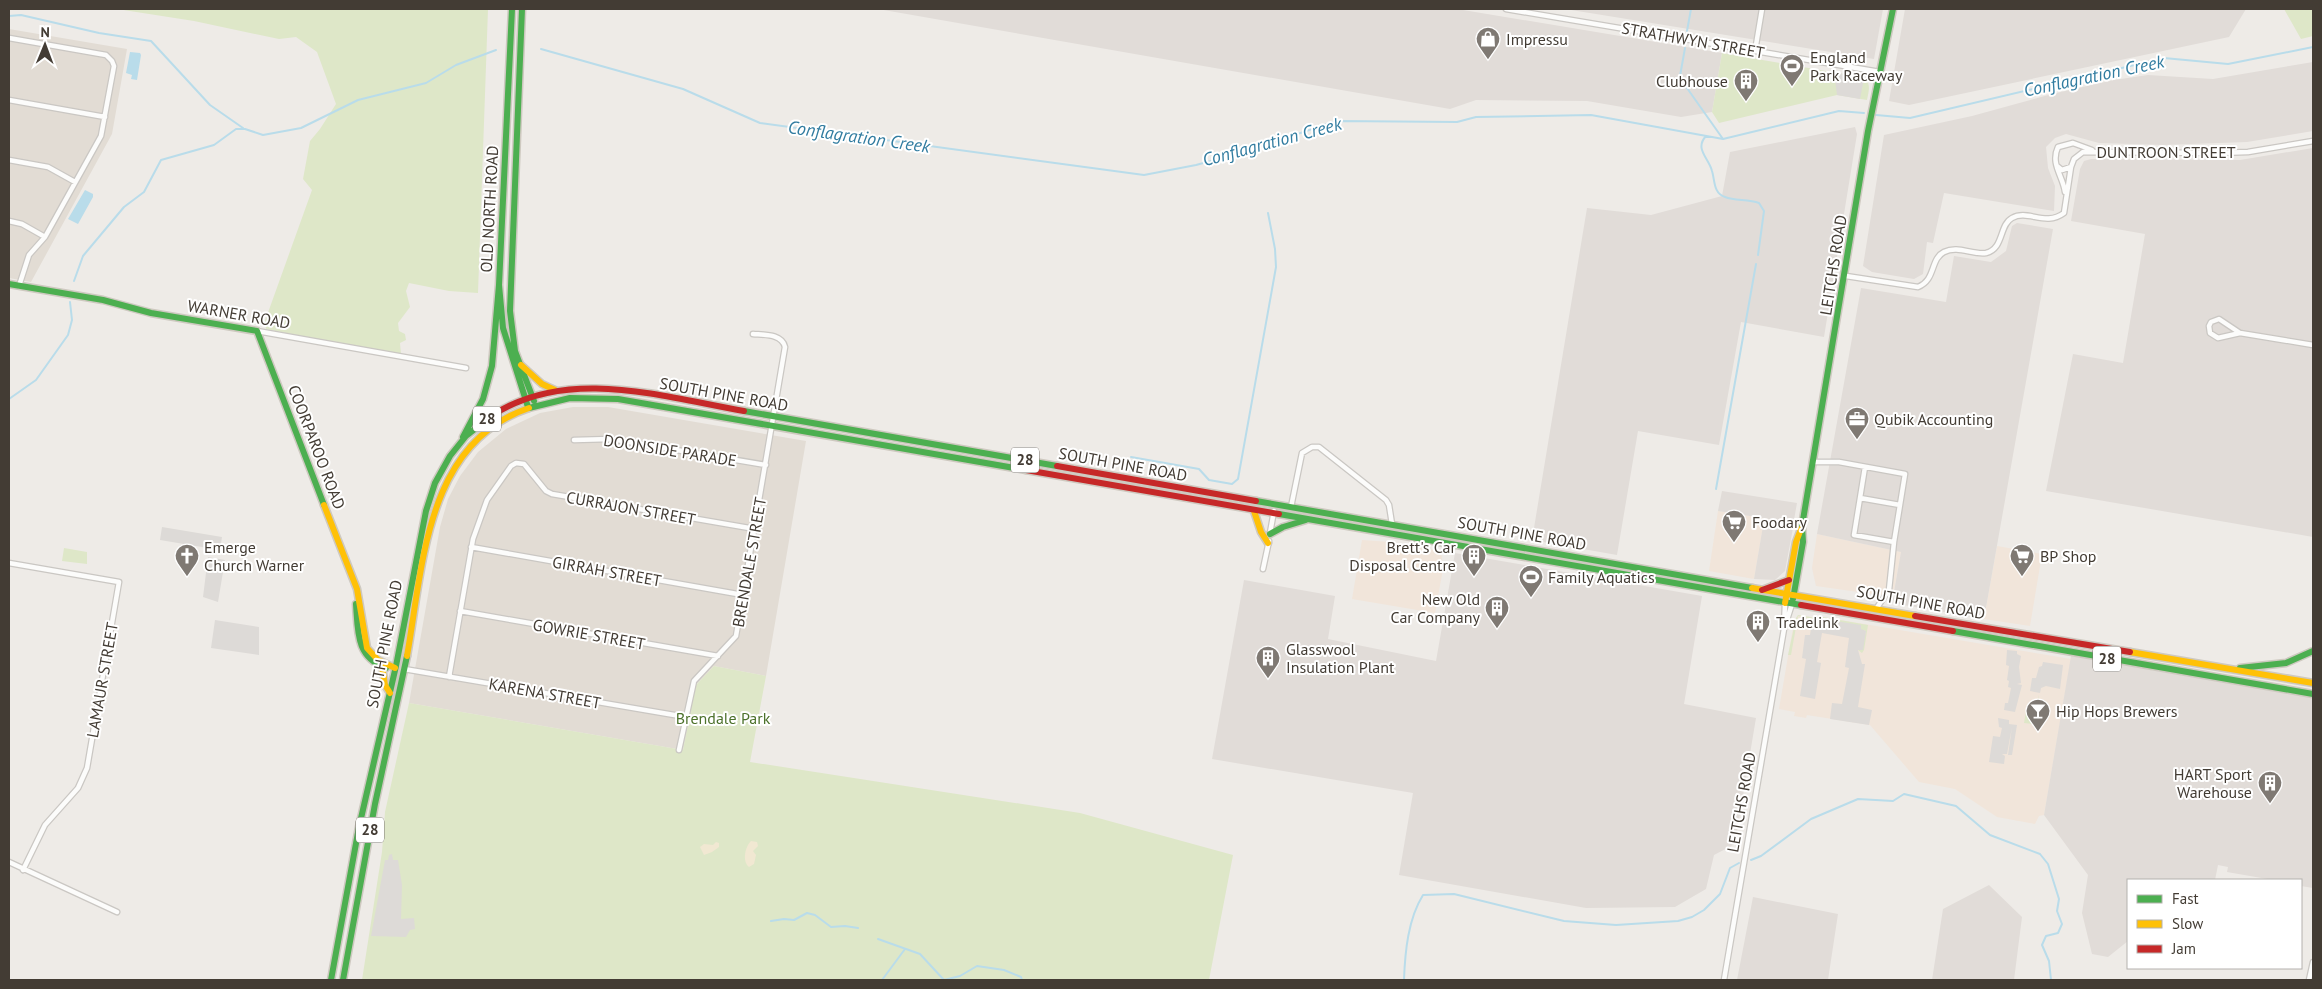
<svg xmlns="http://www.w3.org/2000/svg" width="2322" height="989" viewBox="0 0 2322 989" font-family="'PT Sans',sans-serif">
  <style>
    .residential { fill: #e2dcd4 }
    .commercial { fill: #f1e5da }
    .industrial { fill: #e1dcd8 }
    .green { fill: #dee7c8 }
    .sand { fill: #f1e8d2 }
    .parking { fill: #dddad7 }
    .water { fill: #b9dcea }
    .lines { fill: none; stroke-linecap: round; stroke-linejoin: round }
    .stream { stroke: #b9dcea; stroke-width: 2 }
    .street-casing { stroke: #cac7c3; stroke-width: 7 }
    .fast-casing { stroke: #cec9c0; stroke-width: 9 }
    .slow-casing { stroke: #cec9c0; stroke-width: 9 }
    .jam-casing { stroke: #cec9c0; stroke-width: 9 }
    .street { stroke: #fcfcfb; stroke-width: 4.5 }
    .fast { stroke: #4caf50; stroke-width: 6 }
    .slow { stroke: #ffc107; stroke-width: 6 }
    .jam { stroke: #c62828; stroke-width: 6 }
    .labels { text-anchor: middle; stroke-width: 4; stroke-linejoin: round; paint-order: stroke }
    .shield { fill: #fff; stroke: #7b7671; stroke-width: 1 }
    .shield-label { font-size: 15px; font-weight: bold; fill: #433c34 }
    .poi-label { font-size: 16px; fill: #433c34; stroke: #fff; text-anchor: start }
    .street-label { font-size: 16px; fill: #433c34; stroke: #fff }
    .park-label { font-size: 16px; fill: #4c712b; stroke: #fff }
    .water-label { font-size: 18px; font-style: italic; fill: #317ca0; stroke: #fff }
  </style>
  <rect width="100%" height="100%" fill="#eeebe7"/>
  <path class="residential" d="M9 29 127 49 112 134 31 282 9 278Z
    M573 407H608L806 441 766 676 714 666 695 686 683 750 409 703 440 527 448 499 460 476 478 452 506 429 540 413Z"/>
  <path class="commercial" d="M1718 511 1782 521 1794 520 1793 528 1783 529 1763 527 1754 579 1709 571Z
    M1817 534 1901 552 1893 597 1816 586 1812 568Z
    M1362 540 1390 542 1441 551 1443 569 1435 613 1352 599Z
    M1997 546 2042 554 2030 626 1984 619Z
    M1799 615 1816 618 1817 616 2071 659 2044 815 2039 816 2035 824 1997 817 1955 789 1919 782 1870 725 1807 715 1806 718 1794 716 1795 712 1779 709 1792 633 1796 618Z"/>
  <path class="industrial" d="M878 9H1457L1722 53 1712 112 1681 117 1587 101 1476 100 1450 109Z
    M1565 9H1883L1874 59Z
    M1905 9H2246L2229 37 1909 105 1889 101Z
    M2313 62V131L2247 142 2163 145 2099 143 2066 134 2055 138 2046 147 2048 168 2055 186 2054 211 1944 193 1933 243 1927 242 1923 274 1914 279 1872 272 1863 266 1884 135 1972 116 2052 94 2114 80 2148 75 2213 79Z
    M1855 127 1857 134 1824 337 1741 322 1719 445 1638 431 1617 555 1532 540 1587 208 1651 215 1722 196 1730 152Z
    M2313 148V537L2046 491 2073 354 2123 363 2145 234 2071 221 2080 169 2084 161 2091 159 2240 160Z
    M2017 223 2053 229 1984 619 1892 603 1901 552 1817 534 1861 288 1946 302 1954 256 1991 262 2006 251 2012 226Z
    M1722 491 1797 503 1794 520 1782 521 1718 511Z
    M1763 526 1783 529 1793 528 1785 571 1775 580 1754 579Z
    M1455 553 1702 596 1684 704 1756 718 1735 844 1714 855 1706 889 1675 907 1586 908 1399 875 1413 793 1212 759 1244 580 1335 596 1328 639 1436 661Z
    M2071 656 2313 698V888L2301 886V880H2273L2227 872 2228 867 2218 865 2215 880H2128V941L2108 957 2092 954 2082 913 2088 875 2044 815Z
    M1989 885 2022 917 2014 980H1932L1943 909Z
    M1753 897 1838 914 1828 980H1737Z"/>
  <path class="green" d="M117 9H488L478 293 449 291 409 283 406 291 410 307 398 323 399 331 405 334 406 340 400 343 401 354 386 353 266 329 265 321 312 190 303 179 310 141 320 129 336 104 317 52 296 37 279 39 194 21Z
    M2284 9H2313V36L2301 39Z
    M1722 53 1861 77C1872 81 1869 90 1867 100L1837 95 1719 123 1712 112Z
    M64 548 87 552V564L62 561Z
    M1798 615 1816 618 1817 616 1868 625 1864 650 1862 653 1858 650H1862L1866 631 1816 618 1815 622 1812 621V619L1798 616 1791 655H1788L1796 618Z
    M714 666 766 676 750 762 1080 813 1233 855 1209 980H362L382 852 385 812 409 703 683 750 695 686Z
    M2039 695 2038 708H2035L2034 713 2036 714 2035 719H2033V724L2024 723 2027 705 2037 703Z"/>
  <path class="sand" d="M751 841 757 842 758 846 753 851 756 855 754 864 749 867C742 861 745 847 751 841Z
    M716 842 719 843V847L712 852 704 855 700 847 704 844 713 845Z"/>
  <path class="parking" d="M1834 72 1864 78 1860 99 1837 95Z
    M162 527 222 537 220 550 160 540Z
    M208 557 225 560 218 602 203 597Z
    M1816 618 1861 625V629L1866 631 1863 650H1858L1862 664H1865L1858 707 1872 710 1869 725 1830 719 1832 703 1842 704 1849 668 1845 667 1849 638 1822 633 1817 662 1821 663 1815 699 1800 696 1806 659 1802 658 1805 635H1810L1812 621 1815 622Z
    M215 620 259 627V655L211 648Z
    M2007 650 2017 651V654L2021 656 2019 667 2021 683 2017 684 2022 685 2015 712 2004 710 2005 703H2008L2011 688 2008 687 2009 681 2007 680 2009 666 2006 665Z
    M2043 662 2063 665 2060 689 2046 686 2041 688 2040 693 2030 691 2032 678H2036L2039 667 2042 666Z
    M1998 718 2009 720V724L2017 725 2012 755H2008L2012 727 2007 754H2002L2005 756 2004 764 1989 762 1993 736 2000 737 2002 728 1999 727Z
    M392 854 393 860H398L402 885 401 919 414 918 415 929 410 930 406 937 371 936 385 860H388L389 855Z"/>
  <path class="water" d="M130 52 140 53 141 55 137 80 131 79 132 75 126 73Z
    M85 190 93 194V197L78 224 68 219Z"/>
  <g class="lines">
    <path class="stream" d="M9 16 21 15 99 33 151 41 210 105 243 128
      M1687 31 1691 9
      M1685 48 1680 76 1682 81 1723 139
      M541 49 683 89 760 123 1144 175 1196 165 1244 152 1336 121 1457 122 1476 117 1591 115 1723 139 1839 111 1864 113
      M1876 115 1910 118 2164 58 2228 64 2313 47
      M1706 136C1694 149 1709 158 1712 171 1715 180 1713 193 1725 197 1735 201 1748 199 1759 203L1764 211 1758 255
      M74 281 83 256 124 207 144 192 161 160 214 145 236 129H245L263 135 301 128 358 100 426 83 456 65 496 50
      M9 399 36 380 68 335 72 320 70 302
      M1131 457 1199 469 1209 480 1232 484 1238 479 1276 267 1275 249 1268 213
      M1716 489 1756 264
      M1751 860 1761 856 1811 819 1858 799 1893 801 1904 794 1956 806 1990 835 2040 854 2048 864 2059 899 2057 911 2062 924 2058 933 2046 936 2042 945 2049 961 2051 980
      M771 921 784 919 794 920 807 913 815 915 831 927 845 926 858 928
      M878 939 920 954 944 980 960 976 977 966 1004 970 1021 977 1022 980
      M882 980 905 949
      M1192 980H1206
      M1404 980C1405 952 1408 919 1423 895L1454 894 1564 921 1616 925 1678 921 1692 917 1704 910 1720 894 1730 868 1739 863"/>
    <defs>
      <path id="street" d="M1506 9 1880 72
        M9 38 106 55 112 61 114 66 101 136 45 237 29 255 19 286
        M1755 51 1762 9
        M9 100 105 117
        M9 160 48 167 75 182
        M2057 166 2062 170 2071 167
        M2065 192C2063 176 2050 164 2058 147L2073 143 2092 150
        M9 221 22 224 45 237
        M1846 276 1918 287C1936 280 1930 259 1944 252 1958 245 1972 255 1986 253 2004 249 1999 225 2012 218 2028 209 2045 227 2064 213L2071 167 2074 159 2083 152 2217 153 2248 152 2313 141
        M257 331 466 368
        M2240 333 2219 319 2211 322 2209 326 2210 333 2218 338 2240 333 2313 345
        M574 440 611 439 766 465
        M1814 462H1839L1905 474 1894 542 1854 535 1865 467
        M1860 498 1900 505
        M1291 507 1302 453 1312 447H1319L1386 500 1389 505 1392 524
        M1270 533 1274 511
        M471 547 743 595
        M9 563 119 582 87 768 78 788 45 825 23 870
        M1263 569 1269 541
        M1876 609 1889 590 1894 542
        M460 611 718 656
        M1784 627 1785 603
        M404 669 686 717
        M449 677 473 539 487 500 511 466 516 463 524 464 546 491 552 494 755 529
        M679 750 694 681 736 636 785 347C782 334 765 335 753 334
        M9 862 117 912
        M1724 980 1784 629 1792 604
        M2309 980 2313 962"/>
      <path id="fast" d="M512 9 499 285 503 328 528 407
        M522 9 510 311 515 351 534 401
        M9 284 103 300 151 313 257 331 324 505
        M529 408 570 398 618 399 1026 470
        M744 411 1057 466
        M463 437 483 399 492 366 499 285
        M1256 501 1752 588
        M1279 514 1801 605
        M1270 534 1283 527 1306 520
        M1793 599 1803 542 1802 526 1868 131 1893 9
        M356 604C358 632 356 657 386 668
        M1953 631 2313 694
        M2240 668 2286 663 2313 651
        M331 980 359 827 396 666 426 511 435 483 450 456 466 436 493 415
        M343 980 375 804 407 656"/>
      <path id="slow" d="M521 365 542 384 555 390
        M324 505 357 589 367 648 378 660 395 668
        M1254 511 1261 532 1268 543
        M1752 588 1915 616
        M1785 603 1796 542 1801 529
        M2130 652 2313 683
        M407 656C423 567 425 443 529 408
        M382 667 385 685 390 693"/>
      <path id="jam" d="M493 415C568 366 663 397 744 411
        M1057 466 1256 501
        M1026 470 1279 514
        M1762 590 1789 580
        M1801 605 1953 631
        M1915 616 2130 652"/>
    </defs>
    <use href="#street" class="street-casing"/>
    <use href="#fast" class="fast-casing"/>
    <use href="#slow" class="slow-casing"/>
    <use href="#jam" class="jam-casing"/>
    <use href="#street" class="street"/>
    <use href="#fast" class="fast"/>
    <use href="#slow" class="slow"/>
    <use href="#jam" class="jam"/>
  </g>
  <defs>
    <symbol id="shop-pin" viewBox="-11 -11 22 30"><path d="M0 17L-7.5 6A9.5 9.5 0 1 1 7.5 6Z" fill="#7f7973" stroke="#fff"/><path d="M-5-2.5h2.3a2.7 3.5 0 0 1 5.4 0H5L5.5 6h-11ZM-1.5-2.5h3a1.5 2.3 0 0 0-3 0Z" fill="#fff"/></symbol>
    <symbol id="stadium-pin" viewBox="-11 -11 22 30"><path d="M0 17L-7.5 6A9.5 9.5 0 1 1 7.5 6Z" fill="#7f7973" stroke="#fff"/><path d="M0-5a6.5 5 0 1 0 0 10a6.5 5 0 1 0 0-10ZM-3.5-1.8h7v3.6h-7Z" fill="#fff"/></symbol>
    <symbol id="building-pin" viewBox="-11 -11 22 30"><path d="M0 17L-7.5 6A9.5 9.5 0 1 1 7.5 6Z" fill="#7f7973" stroke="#fff"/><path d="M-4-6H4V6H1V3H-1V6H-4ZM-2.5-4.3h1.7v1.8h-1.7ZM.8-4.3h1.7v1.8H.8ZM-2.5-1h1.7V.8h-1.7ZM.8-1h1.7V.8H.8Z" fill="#fff"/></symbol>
    <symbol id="office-pin" viewBox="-11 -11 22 30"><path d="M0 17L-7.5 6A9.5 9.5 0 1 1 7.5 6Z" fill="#7f7973" stroke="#fff"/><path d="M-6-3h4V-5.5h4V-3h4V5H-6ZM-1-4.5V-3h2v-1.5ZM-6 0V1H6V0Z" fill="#fff"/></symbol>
    <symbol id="supermarket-pin" viewBox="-11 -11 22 30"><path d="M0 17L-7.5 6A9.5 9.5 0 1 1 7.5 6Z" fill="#7f7973" stroke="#fff"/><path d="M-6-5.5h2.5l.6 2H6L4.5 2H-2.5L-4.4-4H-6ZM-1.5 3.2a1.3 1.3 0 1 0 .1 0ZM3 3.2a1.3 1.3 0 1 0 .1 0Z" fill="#fff"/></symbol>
    <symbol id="church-pin" viewBox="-11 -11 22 30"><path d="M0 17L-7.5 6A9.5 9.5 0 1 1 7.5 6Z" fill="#7f7973" stroke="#fff"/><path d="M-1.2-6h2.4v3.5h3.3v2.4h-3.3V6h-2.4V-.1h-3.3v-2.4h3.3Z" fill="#fff"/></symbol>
    <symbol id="bar-pin" viewBox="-11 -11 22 30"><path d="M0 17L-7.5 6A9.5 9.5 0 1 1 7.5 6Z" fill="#7f7973" stroke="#fff"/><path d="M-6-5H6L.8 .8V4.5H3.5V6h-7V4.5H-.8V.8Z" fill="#fff"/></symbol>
  </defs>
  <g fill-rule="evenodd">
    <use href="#shop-pin" x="1474" y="25" width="28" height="38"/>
    <use href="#stadium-pin" x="1778" y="52" width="28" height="38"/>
    <use href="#building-pin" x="1732" y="67" width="28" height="38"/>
    <use href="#office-pin" x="1843" y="405" width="28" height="38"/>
    <use href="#supermarket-pin" x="1720" y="508" width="28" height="38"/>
    <use href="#church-pin" x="173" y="542" width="28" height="38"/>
    <use href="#building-pin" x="1460" y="542" width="28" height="38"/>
    <use href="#supermarket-pin" x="2008" y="542" width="28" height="38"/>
    <use href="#stadium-pin" x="1517" y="563" width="28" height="38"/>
    <use href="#building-pin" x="1483" y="594" width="28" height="38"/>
    <use href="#building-pin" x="1744" y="608" width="28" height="38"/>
    <use href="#building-pin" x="1254" y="644" width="28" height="38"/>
    <use href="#bar-pin" x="2024" y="697" width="28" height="38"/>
    <use href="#building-pin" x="2256" y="769" width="28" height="38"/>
  </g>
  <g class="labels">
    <g class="shield">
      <rect x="473" y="406.5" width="28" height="25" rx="4"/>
      <rect x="1011" y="447.5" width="28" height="25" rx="4"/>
      <rect x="2093" y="646.5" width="28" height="25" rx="4"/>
      <rect x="356" y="817.5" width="28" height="25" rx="4"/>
    </g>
    <g class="shield-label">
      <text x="487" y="424">28</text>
      <text x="1025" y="465">28</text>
      <text x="2107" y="664">28</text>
      <text x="370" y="835">28</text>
    </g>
    <g class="poi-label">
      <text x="1506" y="45">Impressu</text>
      <text x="1810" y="63">England<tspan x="1810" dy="18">Park Raceway</tspan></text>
      <text x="1728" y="87" text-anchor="end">Clubhouse</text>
      <text x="1874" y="425">Qubik Accounting</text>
      <text x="1752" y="528">Foodary</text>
      <text x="204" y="553">Emerge<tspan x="204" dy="18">Church Warner</tspan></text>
      <text x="1456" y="553" text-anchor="end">Brett's Car<tspan x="1456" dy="18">Disposal Centre</tspan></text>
      <text x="2040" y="562">BP Shop</text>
      <text x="1548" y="583">Family Aquatics</text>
      <text x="1480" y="605" text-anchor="end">New Old<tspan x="1480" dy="18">Car Company</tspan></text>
      <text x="1776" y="628">Tradelink</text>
      <text x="1286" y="655">Glasswool<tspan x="1286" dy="18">Insulation Plant</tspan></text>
      <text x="2056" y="717">Hip Hops Brewers</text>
      <text x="2252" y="780" text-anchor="end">HART Sport<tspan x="2252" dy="18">Warehouse</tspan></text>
    </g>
    <g class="street-label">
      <text transform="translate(1693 40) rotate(10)" y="6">STRATHWYN STREET</text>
      <text x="2166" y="158">DUNTROON STREET</text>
      <text transform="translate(489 209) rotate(-87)" y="6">OLD NORTH ROAD</text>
      <text transform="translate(1833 265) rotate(-81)" y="6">LEITCHS ROAD</text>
      <text transform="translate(239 314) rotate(10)" y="6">WARNER ROAD</text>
      <text transform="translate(724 394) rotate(10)" y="6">SOUTH PINE ROAD</text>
      <text transform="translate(317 447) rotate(69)" y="6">COORPAROO ROAD</text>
      <text transform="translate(670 450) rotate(9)" y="6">DOONSIDE PARADE</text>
      <text transform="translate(1123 464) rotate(10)" y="6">SOUTH PINE ROAD</text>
      <text transform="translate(631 508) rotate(10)" y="6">CURRAJON STREET</text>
      <text transform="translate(1522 533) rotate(10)" y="6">SOUTH PINE ROAD</text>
      <text transform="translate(749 562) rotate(-80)" y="6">BRENDALE STREET</text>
      <text transform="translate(607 571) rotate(10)" y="6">GIRRAH STREET</text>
      <text transform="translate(1921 602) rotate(10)" y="6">SOUTH PINE ROAD</text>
      <text transform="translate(589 634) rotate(10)" y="6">GOWRIE STREET</text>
      <text transform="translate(384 644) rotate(-79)" y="6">SOUTH PINE ROAD</text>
      <text transform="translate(102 680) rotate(-80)" y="6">LAMAUR STREET</text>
      <text transform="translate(545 693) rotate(10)" y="6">KARENA STREET</text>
      <text transform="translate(1741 802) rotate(-80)" y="6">LEITCHS ROAD</text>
    </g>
    <g class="park-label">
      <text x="723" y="724">Brendale Park</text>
    </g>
    <g class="water-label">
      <text transform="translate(2094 76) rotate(-12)" y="6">Conflagration Creek</text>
      <text transform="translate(859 137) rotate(8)" y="6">Conflagration Creek</text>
      <text transform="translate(1272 142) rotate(-15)" y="6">Conflagration Creek</text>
    </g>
  </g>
  <rect width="2322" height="989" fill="none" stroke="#433c34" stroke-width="20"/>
  <rect x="2127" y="879" width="175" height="90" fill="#ffffff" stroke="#b4b1ae"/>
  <rect x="2137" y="895" width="25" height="8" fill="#4caf50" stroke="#b4b1ae"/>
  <text x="2172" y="904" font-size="15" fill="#433c34">Fast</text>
  <rect x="2137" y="920" width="25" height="8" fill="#ffc107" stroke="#b4b1ae"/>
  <text x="2172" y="929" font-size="15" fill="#433c34">Slow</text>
  <rect x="2137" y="945" width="25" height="8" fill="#c62828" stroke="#b4b1ae"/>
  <text x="2172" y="954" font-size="15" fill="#433c34">Jam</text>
  <g transform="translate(45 45) rotate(1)" stroke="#ffffff" stroke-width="4" paint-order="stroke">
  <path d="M0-4L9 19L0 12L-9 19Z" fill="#433c34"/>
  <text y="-8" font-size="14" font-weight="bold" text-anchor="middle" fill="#433c34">N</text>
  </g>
</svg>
